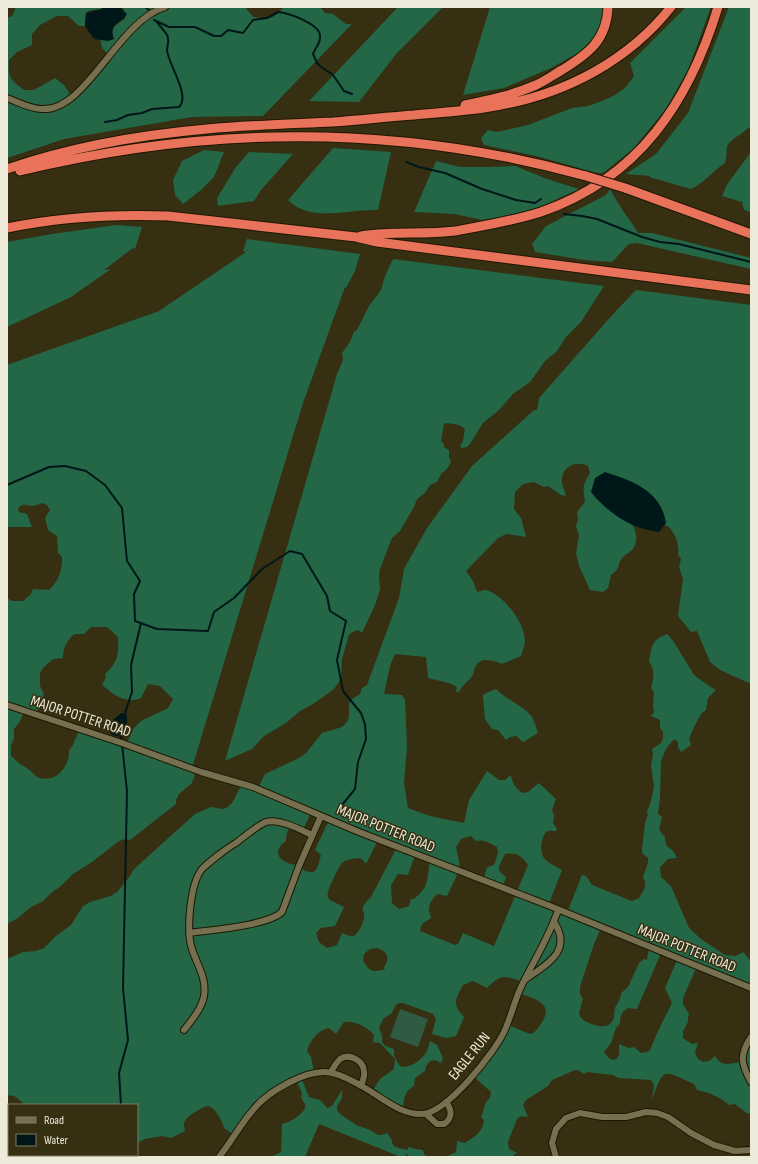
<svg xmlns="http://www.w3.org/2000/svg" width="758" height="1164" viewBox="0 0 758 1164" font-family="'Sofia Sans Condensed',sans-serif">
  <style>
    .green { fill: #2e5b42 }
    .forest { fill: #236746; fill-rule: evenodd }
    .water { fill: #00171a }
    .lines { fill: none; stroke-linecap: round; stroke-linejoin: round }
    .stream { stroke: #00171a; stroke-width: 2 }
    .minor-casing { stroke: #1e1700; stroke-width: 8 }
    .highway-casing { stroke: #1e1700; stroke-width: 11 }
    .minor { stroke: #766f50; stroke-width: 6 }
    .highway { stroke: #e9725a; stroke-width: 9 }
    .highway-bridge-casing { stroke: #1e1700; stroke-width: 11; stroke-linecap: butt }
    .highway-bridge { stroke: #e9725a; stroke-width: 9 }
    .labels { text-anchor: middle; stroke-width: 3; stroke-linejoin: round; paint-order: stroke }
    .street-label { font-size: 15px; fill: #eeead9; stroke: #362f12 }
  </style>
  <rect width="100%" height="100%" fill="#362f12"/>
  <path class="green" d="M400 1009 428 1019 418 1047 390 1037Z"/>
  <path class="forest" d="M16 7H104L101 9 88 11 85 18V26H79L68 16H57L40 25 32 34V45L17 52 9 60C8 78 10 79 24 90H34L55 78 64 85 72 97 109 55 102 48 100 38 108 41C112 30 114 24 125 19L123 8 120 7H245L253 17C270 19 272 20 284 7H320L325 13 333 14 346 24H351V25L263 116 192 117 64 139 7 158V18L12 16Z
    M398 7H443L397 53 359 102 309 101Z
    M490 7H604L600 30 587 48 551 68 504 88 463 95Z
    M686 7H711L688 70 665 110 633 149 603 173H597L536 156 484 145 481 138 488 130 497 132 528 125 572 108 588 106 607 99 615 95 626 87 634 76 630 63Z
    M729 7H751V126C745 132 729 140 727 147 726 153 727 158 725 163 713 171 704 183 691 189L649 177 650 176 626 174 656 154 688 113Z
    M333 148 391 152 378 210C349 209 310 223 288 200Z
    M204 150 224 152 214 177 201 190 183 204 175 195 173 180 182 161Z
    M249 152 293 154 261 190 254 201 218 206 217 198 236 167Z
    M751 152V212L744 210 742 202 722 196 728 183Z
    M436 161 460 167H490L515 166 547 179 579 189 535 209 500 217 482 220 455 214 414 212Z
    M610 189C618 205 629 218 638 233H652L751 258V269L637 243 629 244 612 262 584 260 535 252 532 244 546 226 606 195Z
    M116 225 142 227 135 249 133 248 104 270 111 269 71 297 7 327V242L52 234Z
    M247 239 360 254 355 271 346 288 345 287 303 403 192 768 196 771 192 783 179 794 176 800V804L130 840 126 839 119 841 92 862 73 874 61 886 51 893 42 902 31 907 18 918 7 924V598L12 601H23L31 594 33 589 49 590C59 580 62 572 62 557L58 553 57 536 48 530 45 518 50 510 47 505 43 503C40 504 36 505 33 506 27 506 23 502 18 509L19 512 27 514 32 527H7V365L159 311 246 252 243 251ZM91 627H107L118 637C119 654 118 662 105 674L106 676 105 679 102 685C114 695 125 704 141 698L148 684 160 686 173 699 168 708 141 721 134 728 126 745 79 730 72 747 69 750C70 765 57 783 40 778 35 777 33 772 28 769 26 767 23 766 20 764 17 762 14 758 11 756V746L14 738V729L19 723 24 712 36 716 44 694 40 686V673L43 668 53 659 63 658C63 647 67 641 74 634H84Z
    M393 259 604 286 581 322 566 337 557 351 545 361 530 382 513 394 499 410 483 423 470 444 467 447 462 448 460 446 463 441 465 429 459 425 447 423 444 424 441 441 444 444V447L449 450V457L451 462 447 469 441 474 437 482 430 485 425 493 417 499 414 507 400 531 392 538 380 569 379 577 380 589 375 605 362 633 358 630 353 632 349 635 342 659 341 679 334 689 313 704 300 711 286 723 264 736 252 749 225 761 337 374 343 360 342 353 350 342 354 332 357 330 369 306 381 290 385 276Z
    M636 290 751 305V684L720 670 710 662 697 631 691 632 678 616 683 579 679 567 681 559 678 555C680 545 675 534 669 527L595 491 596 499C613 506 643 522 635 545 633 552 626 553 622 558 616 566 622 567 611 575L608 588 603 592 590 590 579 566 576 553 579 536 576 526 578 520 577 512 585 502C583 488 582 486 590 473L588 466C576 460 560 467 562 483 563 487 565 492 566 496L561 495 548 486 544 487 534 482 523 484 515 492 514 509 521 518 526 537 506 534 498 538 466 571 473 581 477 592C480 591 483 590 486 590 505 596 524 622 525 641 525 646 522 652 521 656L502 664C494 661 481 656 476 666 474 669 474 672 473 675 469 681 462 685 459 692H456L457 687 449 683 428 678 426 657 395 654 390 666 384 694 402 695 405 700 407 747 404 783 408 808 430 816 464 823 469 800 487 771 499 780H505L511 775C512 783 516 788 522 793L528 792 539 783 556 799 552 810 554 815 553 823 557 829 556 831C553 831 549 830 546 832 542 836 540 849 542 854 544 862 556 866 562 870L548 906 567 913 582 875 586 876 592 885 632 901 639 898 645 888V881L643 877 648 863V858L642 853V850L645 822 648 815 647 812 651 801 654 787 651 765 653 755 652 749 661 743 663 739V732L660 728V720L651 716 654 712 653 706 654 692 651 688C653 679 656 670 649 662 652 647 651 640 667 634L674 642 694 675 709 686 716 690 708 698 706 710 701 714 693 729 689 739 691 745 681 752 678 747V742L674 739 666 749 661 761 660 798 658 814 662 817 659 830 665 837 666 845 674 852 677 858 668 859 660 867 661 877 671 886 689 928 701 939 725 955 736 956 743 952 751 961V988L697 966 683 998V1004L689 1014 688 1018V1022L683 1031V1038L692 1044 698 1043 695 1053 698 1059 703 1062 709 1061 715 1056C721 1067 729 1064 740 1062V1054L751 1030V1112L748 1114 735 1104 729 1105C721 1097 707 1092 697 1090L694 1084C662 1070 664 1066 652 1100L654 1085 651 1080 619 1078 613 1075 594 1073 588 1072 584 1074 578 1070H575L552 1080 548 1086 526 1100 523 1105 528 1117 521 1116 517 1119 508 1142 509 1149 517 1153 511 1157H438L448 1156 456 1152 457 1141 465 1143C474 1137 483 1132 484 1120L481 1117C483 1112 484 1108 485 1104 488 1099 490 1100 491 1092L472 1075 508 1025 530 1034C535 1033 538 1028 541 1024 555 1003 535 999 519 993L523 982C504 975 501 974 487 988L473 981 463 985C455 1000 452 1004 464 1017L456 1036 446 1038 432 1034 436 1019 433 1014 403 1003H399L396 1005 391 1014 384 1018 379 1027 382 1036V1042L385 1046 394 1049V1056L400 1066C409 1070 423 1059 427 1051 428 1048 429 1044 430 1041L437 1045 443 1058 441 1063 435 1060 430 1061 426 1066 425 1071 415 1078 414 1086C405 1091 404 1097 403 1107L396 1105 373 1090 380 1079 394 1069 395 1059 380 1043 373 1042 374 1035C368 1027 354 1020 344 1022L336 1034 329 1028C319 1029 309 1042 307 1051L311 1057 314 1071 301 1077 309 1097 320 1100 327 1108 332 1106 342 1090V1098L337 1106V1110L340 1114 356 1125 370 1130 378 1135H382L387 1133 392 1140V1143L395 1147 407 1150 409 1147 415 1149 423 1150 424 1154 428 1157H411L406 1154 405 1157H401L319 1124 305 1157H271L281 1152 282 1124C289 1123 302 1115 305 1108 306 1104 303 1101 301 1098L302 1093 296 1080 272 1093 235 1136 224 1128C223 1122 215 1107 208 1106 205 1105 188 1116 186 1119 183 1123 184 1127 185 1131L171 1138 162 1136 145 1139 137 1143V1105H25L16 1097 10 1095 7 1097V959L23 952 36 951 44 948 56 936 71 925 83 906 90 902 111 896 118 891 130 876 134 869 195 814 211 807 223 809 228 807 232 803 242 784 257 790 265 774 299 758 306 753 322 733 342 727 347 722 349 717V705L351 700 360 694 362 688 367 685 399 598 404 569 427 528 472 466 534 410H537L539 398 614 313ZM311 813 329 820 315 850 321 855 317 869 313 872C307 872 302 871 300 865 284 865 268 854 286 841 286 833 288 828 295 824L304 827ZM471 836 476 841C483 839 490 843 497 847L498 853 494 865 487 867 483 881 502 888 506 877 499 871V866L505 854C518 852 522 857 528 865L494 946 463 933 458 944 455 945 420 931 422 924 431 918C431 916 430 914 429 911 428 905 433 897 438 894L447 896 458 873H460L459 861 456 847 461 839ZM378 840 396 847 394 853 371 897 366 902 362 909C363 911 364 912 364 915 365 920 359 933 354 936 350 937 345 934 342 933L337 945 327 948 319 942 316 933 321 928 335 926 344 907 330 900C328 898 327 895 328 892 329 887 339 866 342 863 345 860 358 857 362 859 363 860 366 864 366 864ZM415 855 430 861C428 870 429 881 423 890 421 893 417 896 414 899H411L409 906 399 909 392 903 391 885 398 874 408 875ZM601 928 649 948 647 960 644 959 639 963 628 987 621 993C621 1000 617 1003 615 1008 613 1013 616 1017 611 1023 605 1030 588 1024 582 1019 580 1017 580 1015 579 1013L583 999 580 994V987L594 944ZM377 948C388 952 390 957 384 968L385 970C381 969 379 971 375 971 369 971 366 965 363 961L364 954 370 949ZM661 953 677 960 665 988 672 1003 658 1031 650 1050 647 1052 641 1053 634 1047 629 1048 619 1044C619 1052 621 1058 613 1060L609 1058 604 1052 611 1043 616 1028 620 1024C620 1016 621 1012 628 1008L637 1009Z
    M496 689C505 699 526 707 532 717 535 722 536 728 538 733L525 741 523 742 516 736 510 737 506 740 498 730 492 729 485 719 483 696 484 694Z
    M59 1155H133L134 1157H60Z"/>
  <path class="water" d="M104 7H120L127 14C121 25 108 22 114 39L108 41 94 39 85 26 86 13 101 9Z
    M605 472C633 481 661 491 666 523L659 532C651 530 642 529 635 526 618 519 602 506 591 492L595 478Z
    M121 713 126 714C129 721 126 732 121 737L112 735 108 730 113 720Z"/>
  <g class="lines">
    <path class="stream" d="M145 7 149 10
      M154 20 169 27H195L214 36H221L228 30 243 33 253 20 267 18 278 12C289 13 320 24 320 36 321 43 315 48 313 54L317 63 320 66 333 75 344 91 352 94
      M105 122 117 120 128 115 142 113 152 109 179 107C191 96 168 64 167 50 167 45 170 41 167 35 164 30 159 25 155 20
      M406 162 419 167 445 173 482 189 516 200 535 203 541 199
      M564 214 582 216 597 219 642 237 660 242 679 244 751 262
      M7 485 49 467 65 466 86 471 105 485 122 508 127 561 140 581 134 594 135 621 157 629 208 631 214 612 234 598 262 569 290 551 302 554 327 596 330 611 346 621 337 660 343 691 361 713 365 724 366 739 358 762 355 789 338 810
      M124 716 132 692 131 665 141 623
      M121 1105 119 1073 128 1040 123 988 127 791 121 734"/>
    <defs>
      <path id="minor" d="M7 98C18 102 30 109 42 109 86 112 118 21 165 7
        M7 705 122 743 201 772 253 787 359 832 550 906 751 988
        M189 933C210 930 267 926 282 912L299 866 321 816
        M526 979C547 964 573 951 554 922
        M184 1030C192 1020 202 1008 204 996 207 978 197 965 192 949 186 931 190 884 202 869 209 862 227 848 236 843 242 838 260 824 266 822 279 818 301 830 312 835
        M751 1037C739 1055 741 1064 751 1082
        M331 1072C333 1068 336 1063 340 1059 349 1053 363 1060 364 1071 365 1076 363 1081 361 1086
        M426 1114 437 1124H444C453 1118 452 1110 446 1102
        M7 1136 9 1138
        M45 1155 53 1157
        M33 1157 34 1155
        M219 1157C231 1142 240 1125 253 1110 267 1092 309 1067 332 1073 346 1076 358 1084 370 1091 386 1101 403 1115 422 1114 447 1113 494 1053 504 1032 512 1015 515 997 524 981 536 957 550 935 558 910
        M556 1157 552 1143 556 1129 566 1118 580 1113 602 1117H626L646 1112 657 1113 668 1117 691 1133 714 1145 735 1151 751 1150"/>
      <path id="highway" d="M465 105C489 100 513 95 536 85 545 81 553 75 562 70 588 54 607 40 608 7
        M7 169C71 147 139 135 207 129 249 125 291 124 333 122 360 120 387 117 414 115 443 112 472 111 501 105 567 93 629 60 671 7
        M20 171C209 125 399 124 586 176
        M625 188 751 234
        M7 228C60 217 114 214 168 216L356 237 377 242 751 290
        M361 236C392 231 423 235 455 231 483 226 513 221 541 212 639 178 689 102 718 7"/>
    </defs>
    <use href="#minor" class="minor-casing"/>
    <use href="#highway" class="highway-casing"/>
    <use href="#minor" class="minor"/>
    <use href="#highway" class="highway"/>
    <defs>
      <path id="highway-bridge" d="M586 176 625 188"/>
    </defs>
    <use href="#highway-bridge" class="highway-bridge-casing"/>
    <use href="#highway-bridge" class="highway-bridge"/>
  </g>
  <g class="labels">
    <g class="street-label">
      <text transform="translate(81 716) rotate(18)" y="5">MAJOR POTTER ROAD</text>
      <text transform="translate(386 828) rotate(22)" y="5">MAJOR POTTER ROAD</text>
      <text transform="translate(687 948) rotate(22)" y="5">MAJOR POTTER ROAD</text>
      <text transform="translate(469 1056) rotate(-51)" y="5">EAGLE RUN</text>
    </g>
  </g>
  <rect width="758" height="1164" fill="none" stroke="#eeead9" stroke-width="16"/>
  <rect x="8" y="1104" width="130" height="52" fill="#362f12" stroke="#807a62"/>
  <rect x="16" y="1117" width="20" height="6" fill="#766f50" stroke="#807a62"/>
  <text x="44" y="1124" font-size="12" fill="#eeead9">Road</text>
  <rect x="16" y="1134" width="20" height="12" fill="#00171a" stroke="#807a62"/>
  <text x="44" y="1144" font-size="12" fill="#eeead9">Water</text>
</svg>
